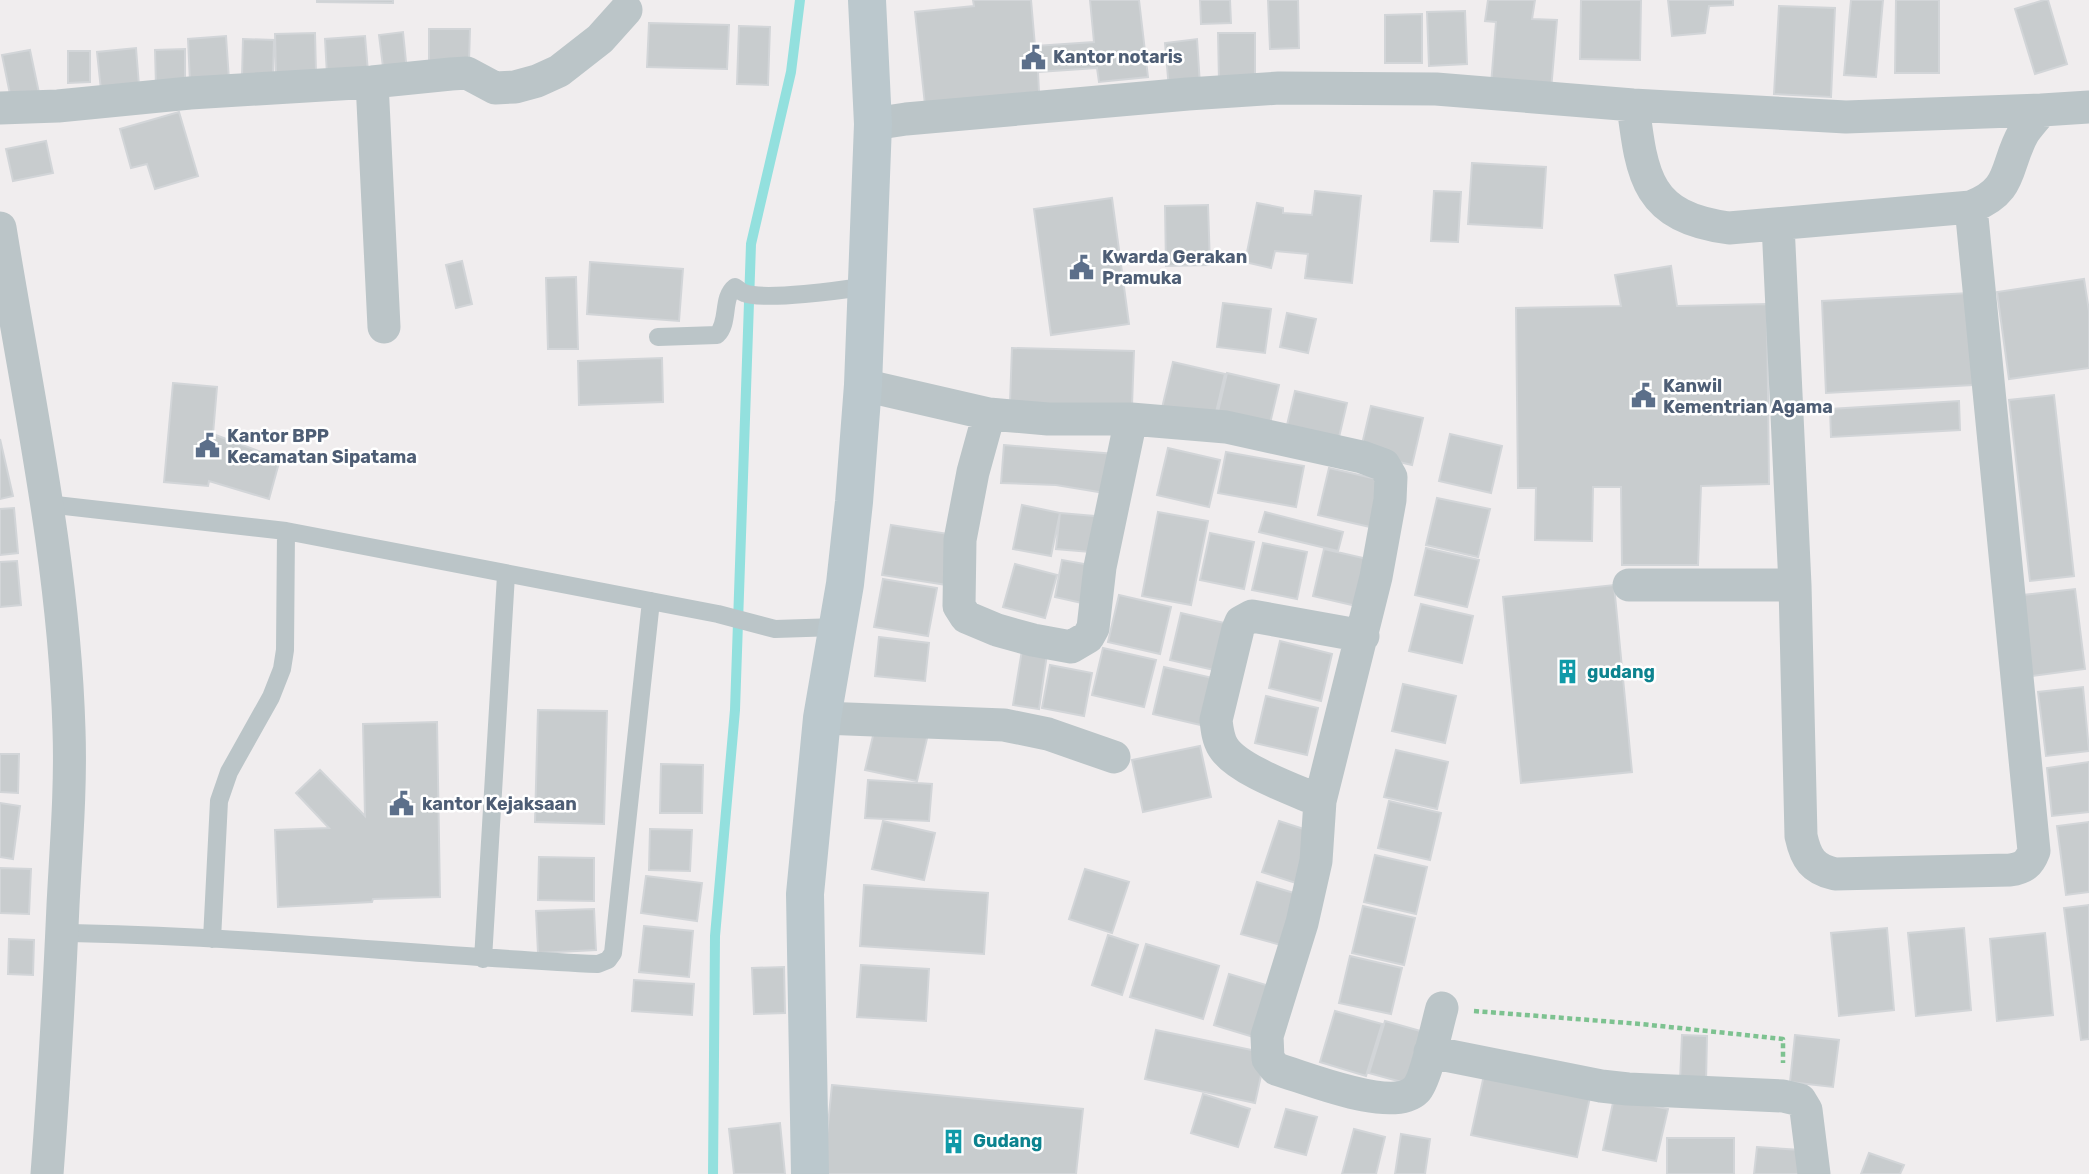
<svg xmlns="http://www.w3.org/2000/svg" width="2089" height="1174" viewBox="0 0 2089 1174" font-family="Rubik,sans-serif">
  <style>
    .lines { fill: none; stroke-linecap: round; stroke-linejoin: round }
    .stream { stroke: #93e0de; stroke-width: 10 }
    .building { fill: #c8ccce; stroke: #d2d5d8; stroke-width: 2 }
    .path { stroke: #7dc290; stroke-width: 4.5; stroke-dasharray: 5 3.5; stroke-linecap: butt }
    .lane { stroke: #bbc5c8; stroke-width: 18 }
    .street { stroke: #bbc5c8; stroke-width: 33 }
    .secondary { stroke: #bbc8cd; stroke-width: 38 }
    .labels { text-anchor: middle; stroke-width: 5; stroke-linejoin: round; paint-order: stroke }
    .service-label { font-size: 18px; font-weight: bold; fill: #4e5e75; stroke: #fff; text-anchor: start }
    .culture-label { font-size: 18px; font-weight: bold; fill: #0d838f; stroke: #fff; text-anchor: start }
  </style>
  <rect width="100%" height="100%" fill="#f0edee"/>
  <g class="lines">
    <path class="stream" d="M713 1174 715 936 735 710 751 244 791 72 800 0"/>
  </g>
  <path class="building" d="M317 0H393V3L317 2Z
    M973 0H1031L1035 46 1094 42 1090 0H1139L1148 77 1099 82 1097 68 1038 72 1039 92 925 105 915 12 974 6Z
    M1200 0H1230L1231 23 1201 24Z
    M1268 0H1298L1299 48 1270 49Z
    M1488 0H1535L1532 19 1557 20 1551 90 1491 85 1496 22 1485 21Z
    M1581 0H1641L1640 60 1580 59Z
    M1668 0H1733V5L1709 6 1705 33 1672 36Z
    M1851 0H1883L1876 77 1844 75Z
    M1896 0H1939V73H1895Z
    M2044 0H2048L2067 64 2035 74 2015 9Z
    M1779 6 1835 8 1831 97 1774 94Z
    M1465 11 1467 64 1429 66 1427 12Z
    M1422 14V63H1385V15Z
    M649 23 729 25 727 69 647 67Z
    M739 26 770 27 768 85 737 84Z
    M429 29H470L469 62H429Z
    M403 32 407 72 384 75 379 35Z
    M315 33 316 73 276 74 275 34Z
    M1218 33H1255V81H1219Z
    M226 36 229 80 190 82 188 39Z
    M365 36 368 72 327 75 325 39Z
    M243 39 274 40 273 77 242 76Z
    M1197 39 1200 85 1169 89 1165 43Z
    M136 48 139 86 101 90 97 52Z
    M185 49V85L156 86 155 50Z
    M30 50 39 93 11 99 2 55Z
    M68 51H90V82L68 83Z
    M179 112 198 176 155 189 147 164 131 168 120 129Z
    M46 141 53 173 13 181 6 149Z
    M1472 163 1546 167 1542 228 1468 224Z
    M1315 191 1361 196 1352 283 1305 278 1308 254 1275 251 1271 268 1245 262 1257 203 1283 208V213L1312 215Z
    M1434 191 1461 192 1458 242 1431 241Z
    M1112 198 1129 324 1051 335 1034 209Z
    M1208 205 1210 265 1166 266 1165 206Z
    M462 261 472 304 456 308 446 265Z
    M590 262 683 269 679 321 587 314Z
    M1671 266 1677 306 1767 304 1769 484 1701 486 1698 565H1622L1621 487H1593L1592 541 1535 540 1536 488H1518L1516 308 1621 306 1615 275Z
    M576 277 578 349H548L546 278Z
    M2084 279 2089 311V368L2009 379 1997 292Z
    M1969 293 1973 385 1826 393 1822 301Z
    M1223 303 1271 309 1265 353 1217 347Z
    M1287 313 1316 319 1308 353 1280 347Z
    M1012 348 1134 351 1132 406 1010 403Z
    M662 358 663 402 579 405 578 361Z
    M1173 362 1225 374 1214 421 1162 408Z
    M1227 373 1279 385 1268 432 1216 420Z
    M173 383 217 387 213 434 280 459 269 499 209 481 208 486 164 482Z
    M1295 391 1347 403 1336 450 1284 438Z
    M2054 395 2074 576 2030 581 2009 400Z
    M1959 401 1960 430 1831 437 1830 409Z
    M1371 406 1423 418 1412 465 1360 453Z
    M1450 434 1502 446 1491 493 1439 481Z
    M0 439 13 496 0 499Z
    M1004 445 1115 454 1105 493 1056 485 1001 483Z
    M1168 448 1220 460 1209 507 1157 495Z
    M1226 452 1304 466 1296 507 1218 493Z
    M1329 468 1381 480 1370 527 1318 515Z
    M1437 498 1490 509 1478 557 1426 545Z
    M1022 505 1060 513 1051 556 1013 549Z
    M14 508 18 553 0 555V509Z
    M1158 512 1208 521 1191 605 1142 596Z
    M1265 512 1343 532 1338 551 1259 532Z
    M1060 513 1106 517 1102 553 1056 549Z
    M891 525 955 535 947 585 882 575Z
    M1210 533 1254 542 1244 589 1200 580Z
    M1263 543 1307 552 1297 599 1252 590Z
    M1426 548 1479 560 1467 607 1415 595Z
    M1324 549 1376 561 1365 608 1313 596Z
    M1062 560 1090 565 1082 603 1055 597Z
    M17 561 21 605 0 607V562Z
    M1015 564 1057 575 1045 618 1003 607Z
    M883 579 937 588 928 636 874 627Z
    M1614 585 1632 772 1521 783 1503 597Z
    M2075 589 2085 669 2032 676 2023 595Z
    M1119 595 1171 607 1160 654 1108 642Z
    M1421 604 1473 616 1462 663 1409 651Z
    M1181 613 1233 625 1223 672 1170 660Z
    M879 637 929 643 925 681 875 676Z
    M1280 641 1332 654 1321 701 1269 688Z
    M1023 644 1048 647 1039 709 1013 705Z
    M1103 648 1156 660 1144 707 1092 695Z
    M1050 665 1092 673 1084 716 1042 708Z
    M1164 667 1217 679 1205 726 1153 714Z
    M1403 684 1456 696 1445 743 1392 731Z
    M2083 687 2089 751 2046 756 2038 692Z
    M1266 696 1318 708 1307 755 1255 743Z
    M538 710 607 711 604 824 535 822Z
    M437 722 440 897 373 899 372 902 278 907 275 830 329 828 296 793 320 770 365 816 363 724Z
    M876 723 928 734 917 781 865 770Z
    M1200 746 1211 797 1143 812 1132 760Z
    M1396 750 1448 762 1437 809 1384 797Z
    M0 754H19L18 793 0 792Z
    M2089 762V812L2052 816 2047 768Z
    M661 764 703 765 702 813H660Z
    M868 780 932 784 929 821 865 818Z
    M1389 801 1441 813 1430 860 1378 848Z
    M0 803 20 806 13 859 0 857Z
    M883 821 935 833 924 880 872 869Z
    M1279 821 1316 833 1299 884 1262 872Z
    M2089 822V892L2066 895 2057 826Z
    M650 829 692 830 690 871 649 870Z
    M1375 855 1427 867 1416 914 1364 902Z
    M539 857 594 858V901L538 900Z
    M0 868 31 869 29 914 0 913Z
    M1085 869 1129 882 1112 933 1069 919Z
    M646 876 702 883 697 921 641 913Z
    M1257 882 1304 896 1288 947 1241 934Z
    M864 885 988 893 984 954 860 946Z
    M2089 905V1039L2081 1040 2064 908Z
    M1363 906 1415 918 1404 965 1352 953Z
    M594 909 596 950 538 953 536 911Z
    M644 926 693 931 689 977 639 972Z
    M1887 928 1894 1010 1839 1016 1831 933Z
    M1964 928 1971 1010 1916 1016 1908 933Z
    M2045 933 2053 1015 1997 1021 1990 939Z
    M1108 935 1138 945 1122 995 1092 985Z
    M9 939 34 940 33 975 8 974Z
    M1146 944 1219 966 1203 1019 1130 997Z
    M1350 956 1402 968 1391 1014 1339 1003Z
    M861 965 929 969 926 1021 857 1017Z
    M784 967 785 1013 754 1014 752 968Z
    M1229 974 1276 988 1260 1039 1214 1025Z
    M634 980 694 984 692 1015 632 1011Z
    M1335 1011 1382 1024 1366 1076 1320 1062Z
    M1385 1021 1431 1034 1416 1086 1369 1073Z
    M1156 1030 1266 1053 1255 1103 1145 1079Z
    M1682 1035 1707 1036 1706 1082 1680 1081Z
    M1795 1035 1839 1040 1833 1087 1790 1082Z
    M1484 1075 1590 1097 1577 1157 1471 1135Z
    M832 1085 1083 1109 1076 1174H823Z
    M1203 1094 1250 1109 1238 1147 1191 1133Z
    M1614 1098 1668 1109 1656 1161 1603 1150Z
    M1286 1109 1317 1117 1306 1155 1275 1147Z
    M780 1123 785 1174H734L729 1129Z
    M1354 1129 1385 1137 1376 1174H1342Z
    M1401 1134 1430 1139 1425 1174H1395Z
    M1667 1138H1734V1174H1667Z
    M1757 1147 1801 1150 1799 1174H1754Z
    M1869 1153 1904 1165 1900 1174H1861Z"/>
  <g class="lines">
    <path class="path" d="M1474 1011 1641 1024 1783 1039V1063"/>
    <path class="lane" d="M658 337 717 335C730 322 721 298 735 287 736 287 742 293 744 293 765 301 843 290 868 286
      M47 504 286 531 718 614 775 629 837 627
      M62 933C241 935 420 956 598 964L608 960 613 953 651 601
      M212 939 219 801 229 772 271 697 282 669 285 650 286 531
      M483 959 506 575"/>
    <path class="street" d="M372 82 384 327
      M1633 105C1642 178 1647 217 1729 228L1971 207C2015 190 2004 166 2024 132 2029 125 2036 117 2042 110
      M0 108 58 106 190 93 372 82 451 74 467 73 495 88 515 87 537 81 559 71 600 39 626 10
      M873 124 906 119 1188 94 1279 88 1436 89 1633 105 1846 117 2042 110 2089 107
      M0 228C27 395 64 561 69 730 71 788 66 847 63 905 59 995 54 1084 47 1174
      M863 385 989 414 1048 419H1131L1226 427 1362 457 1384 465 1391 477 1390 500 1376 577 1320 801 1316 861 1302 923 1267 1036 1268 1059 1276 1069C1305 1077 1392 1114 1416 1090 1426 1080 1437 1025 1442 1008
      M989 414 973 472 960 540 959 606 966 617 997 630 1033 640 1071 647 1088 637 1093 628 1100 567 1131 419
      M1629 585H1795L1778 224
      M1795 585 1801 836C1806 859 1813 869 1835 874L2010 870C2024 868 2029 864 2034 851L1971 207
      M822 718 1004 725 1048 734 1114 757
      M1320 801C1295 790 1237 770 1223 747 1218 739 1217 729 1216 720L1238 629 1241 622 1252 616 1363 636
      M1430 1052 1601 1086 1628 1089 1783 1096 1800 1100 1806 1110 1814 1174"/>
    <path class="secondary" d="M810 1174 805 894 822 718 845 584 854 502 863 385 873 124 867 0"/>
  </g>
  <defs>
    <symbol id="civic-bare" viewBox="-9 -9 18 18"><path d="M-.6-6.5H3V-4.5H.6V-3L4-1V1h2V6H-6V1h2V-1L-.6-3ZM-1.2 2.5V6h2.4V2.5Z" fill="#5c6f8a" stroke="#fff" stroke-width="2.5" paint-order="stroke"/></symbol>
    <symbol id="building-bare" viewBox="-9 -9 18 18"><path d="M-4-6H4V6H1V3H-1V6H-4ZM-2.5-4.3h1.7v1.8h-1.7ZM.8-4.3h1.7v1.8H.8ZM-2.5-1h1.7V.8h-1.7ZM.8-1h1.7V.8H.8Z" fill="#0f9aa8" stroke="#fff" stroke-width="2.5" paint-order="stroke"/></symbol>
  </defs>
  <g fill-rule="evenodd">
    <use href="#civic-bare" x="1016" y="40" width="35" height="35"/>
    <use href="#civic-bare" x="1064" y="250" width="35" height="35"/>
    <use href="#civic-bare" x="1626" y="378" width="35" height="35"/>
    <use href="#civic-bare" x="190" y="428" width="35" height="35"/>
    <use href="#building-bare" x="1550" y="654" width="35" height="35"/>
    <use href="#civic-bare" x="384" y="786" width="35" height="35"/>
    <use href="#building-bare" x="936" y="1124" width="35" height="35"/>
  </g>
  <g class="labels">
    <g class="service-label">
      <text x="1053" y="63">Kantor notaris</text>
      <text x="1102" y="263">Kwarda Gerakan<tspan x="1102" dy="21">Pramuka</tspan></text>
      <text x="1663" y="392">Kanwil<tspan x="1663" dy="21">Kementrian Agama</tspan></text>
      <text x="227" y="442">Kantor BPP<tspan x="227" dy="21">Kecamatan Sipatama</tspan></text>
      <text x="422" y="810">kantor Kejaksaan</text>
    </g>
    <g class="culture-label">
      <text x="1587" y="678">gudang</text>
      <text x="973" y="1147">Gudang</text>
    </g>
  </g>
</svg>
